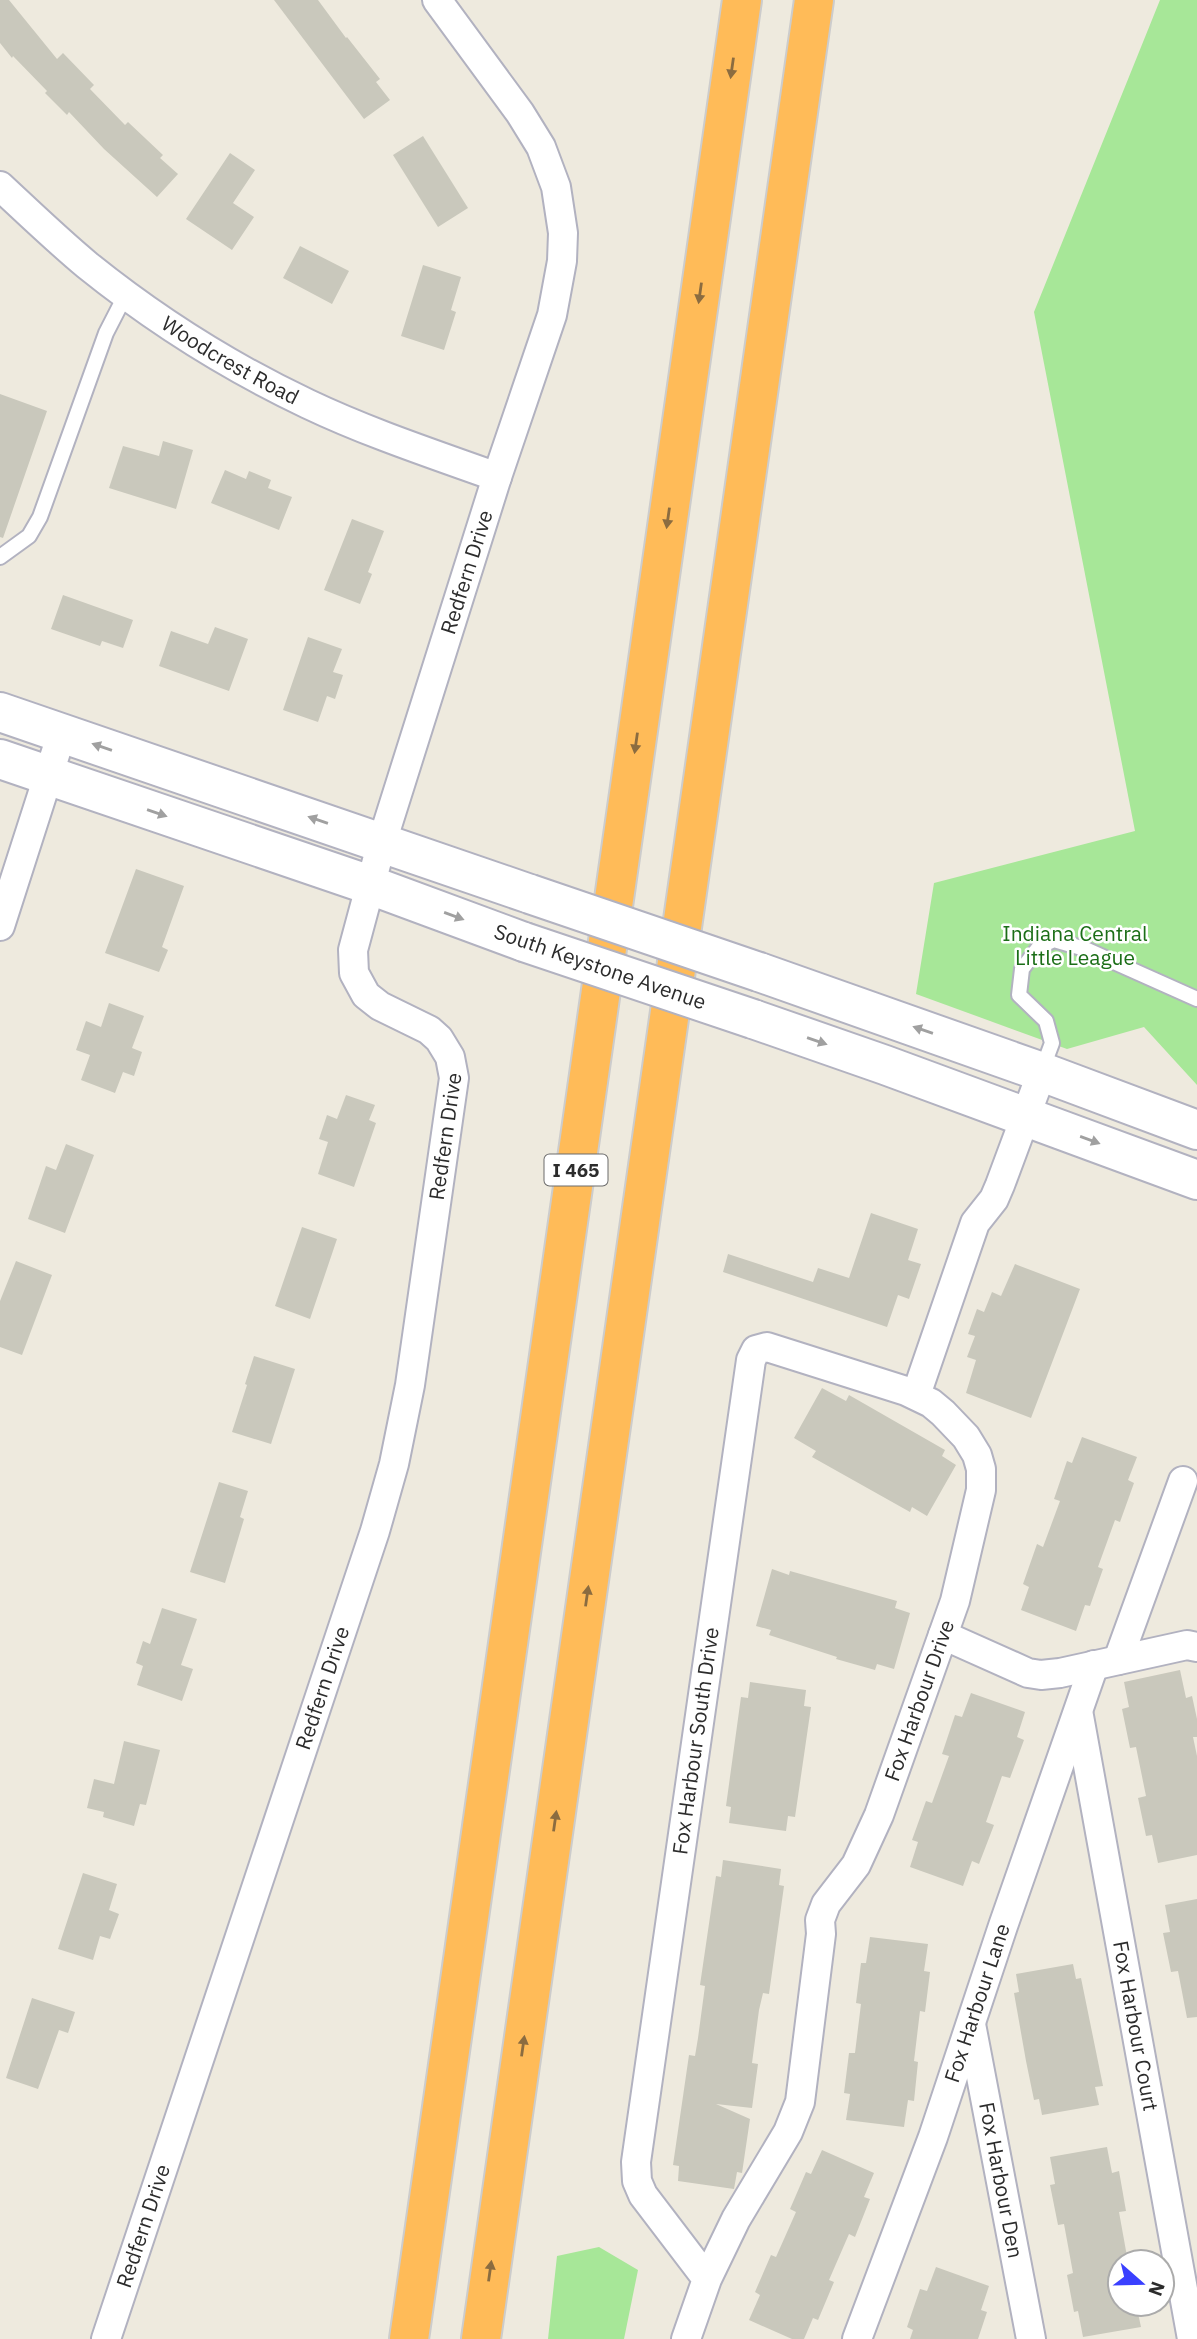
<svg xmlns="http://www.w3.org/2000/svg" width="1197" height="2339" viewBox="0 0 1197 2339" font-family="'IBM Plex Sans',sans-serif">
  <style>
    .green { fill: #a7e798 }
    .building { fill: #c9c8bc }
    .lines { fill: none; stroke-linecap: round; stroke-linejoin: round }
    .lane-casing { stroke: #b2b2c0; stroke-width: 18 }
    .street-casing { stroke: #b2b2c0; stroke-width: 32 }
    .secondary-casing { stroke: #b2b2c0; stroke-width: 42 }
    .highway-casing { stroke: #ccc; stroke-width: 42 }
    .lane { stroke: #fff; stroke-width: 14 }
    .street { stroke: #fff; stroke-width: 28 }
    .secondary { stroke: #fff; stroke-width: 38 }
    .highway { stroke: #ffbb58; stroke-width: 38 }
    .secondary-bridge-casing { stroke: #b2b2c0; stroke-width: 42; stroke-linecap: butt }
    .secondary-bridge { stroke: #fff; stroke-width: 38 }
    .oneway { fill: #8b6c40 }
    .oneway2 { fill: #a0a0a0 }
    .labels { text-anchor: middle; stroke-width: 5; stroke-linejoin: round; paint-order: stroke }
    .shield { fill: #fff; stroke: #6b6b6b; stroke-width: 2 }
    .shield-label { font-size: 19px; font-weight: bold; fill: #2c2c2c }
    .street-label { font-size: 21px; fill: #2c2c2c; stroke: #fff }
    .park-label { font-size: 21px; fill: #1b6e17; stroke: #fff }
  </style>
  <rect width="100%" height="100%" fill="#eeeade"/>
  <path class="green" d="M1160 0H1197V1085L1144 1027 1067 1049 916 994 934 883 1135 831 1034 312Z
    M599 2247 638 2270 624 2339H548L557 2256Z"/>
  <path class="building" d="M0 0H9L57 59 63 53 94 85 90 89 125 125 128 122 163 155 160 158 178 174 157 197 104 149 69 112 67 115 45 93 47 91 13 56 12 58 0 43Z
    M274 0H318L346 38 347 37 380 79 376 82 390 100 364 119Z
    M423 136 468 208 438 227 393 155Z
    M230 153 255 170 233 203 254 217 232 250 186 219Z
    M300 246 349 271 332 304 283 278Z
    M423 265 461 277 451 310 456 312 444 350 401 336Z
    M0 394 47 411 3 538 0 537Z
    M163 441 193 450 176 509 109 488 123 446 159 456Z
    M225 470 246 479 249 471 271 480 268 488 292 497 279 530 211 503Z
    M352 519 384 531 368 572 372 574 360 604 324 590Z
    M63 595 133 620 123 648 102 641 100 646 51 629Z
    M215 627 248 639 229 691 159 666 171 631 208 644Z
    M308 637 342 649 333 672 343 675 335 699 327 696 318 722 283 710Z
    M136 869 184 886 162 947 168 950 159 972 105 953Z
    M109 1003 144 1016 132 1048 142 1052 134 1076 123 1072 115 1093 81 1080 90 1055 76 1050 86 1021 101 1027Z
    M346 1095 375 1105 369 1120 376 1123 354 1187 318 1174 328 1142 319 1139 327 1115 337 1119Z
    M66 1144 94 1155 65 1233 28 1219 46 1166 56 1170Z
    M871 1213 918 1229 908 1260 921 1264 909 1299 898 1295 887 1327 723 1272 728 1254 813 1282 818 1268 849 1278Z
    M302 1227 337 1239 310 1319 275 1306Z
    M16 1261 52 1275 22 1355 0 1347V1301Z
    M1015 1264 1080 1289 1031 1418 966 1393 976 1360 967 1357 975 1336 968 1334 977 1309 984 1312 992 1292 1001 1296Z
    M254 1356 295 1369 271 1444 232 1432 247 1385 245 1384Z
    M822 1388 846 1401 849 1395 945 1450 942 1456 956 1465 927 1516 912 1507 910 1512 812 1457 816 1451 794 1438Z
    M1082 1437 1137 1457 1128 1480 1134 1483 1120 1522 1115 1520 1098 1567 1103 1569 1090 1606 1085 1605 1076 1631 1021 1610 1029 1587 1023 1584 1037 1544 1043 1547 1060 1501 1054 1499 1067 1461 1072 1463Z
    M219 1482 248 1491 240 1517 244 1519 225 1583 190 1572Z
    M772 1569 789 1575 790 1571 897 1601 895 1608 910 1613 894 1669 877 1664 875 1670 836 1659 837 1657 769 1635 771 1630 756 1626Z
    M162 1608 197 1619 181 1665 193 1669 182 1701 137 1685 143 1666 136 1663 143 1641 150 1644Z
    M1180 1670 1186 1698 1192 1696 1197 1719V1737H1193L1197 1756V1855L1158 1863 1152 1835 1146 1836 1138 1798 1146 1796 1136 1747 1130 1748 1122 1709 1129 1707 1124 1682Z
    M750 1682 806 1690 804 1706 811 1707 795 1817 788 1816 786 1831 729 1823 731 1807 726 1806 741 1697 748 1698Z
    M971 1693 1025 1712 1017 1737 1024 1740 1010 1778 1002 1776 986 1822 994 1825 979 1864 972 1861 963 1886 910 1867 918 1842 912 1840 926 1801 932 1803 949 1756 942 1754 955 1715 962 1717Z
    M124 1741 160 1750 146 1805 140 1804 134 1826 103 1817 104 1812 87 1808 94 1779 114 1784Z
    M723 1860 781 1869 779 1885 784 1886 769 1994 763 1993 759 2010 752 2063 758 2064 752 2108 716 2104 750 2119 742 2173 737 2172 734 2189 678 2181 679 2166 673 2165 689 2055 695 2056 698 2038 705 1986 700 1985 716 1876 721 1877Z
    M83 1873 117 1884 109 1910 119 1914 110 1939 100 1936 93 1960 58 1949Z
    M1197 1899V2017L1187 2018 1178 1971 1171 1972 1163 1933 1170 1932 1165 1905Z
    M870 1937 928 1944 924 1971 930 1972 925 2012 920 2011 914 2061 918 2062 914 2101 908 2100 904 2127 846 2120 850 2094 844 2093 849 2053H855L861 2004 856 2003 861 1963H866Z
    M1073 1964 1076 1979 1081 1978 1103 2086 1095 2087 1099 2105 1042 2115 1039 2099 1034 2100 1026 2061 1014 1993 1019 1992 1016 1974Z
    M32 1998 75 2012 68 2033 59 2030 38 2089 6 2078Z
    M1107 2147 1112 2173 1119 2171 1126 2211 1119 2212 1128 2262H1120V2304H1136L1141 2327 1083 2337 1078 2311 1074 2312 1067 2275 1073 2273 1064 2224 1058 2225 1050 2185 1055 2184 1050 2157Z
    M822 2150 874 2173 864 2197 870 2199 855 2237 849 2234 829 2280 834 2282 818 2320 813 2318 804 2339H792L749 2320 760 2295 755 2292 771 2255 776 2257 796 2212 790 2209 806 2172 811 2174Z
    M936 2267 989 2286 981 2310 987 2312 978 2339H910L913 2330 907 2327 920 2289 927 2291Z"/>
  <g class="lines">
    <defs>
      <path id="lane" d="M0 557 29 536 40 517 106 333 126 294
        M1042 1070 1052 1043 1046 1021 1019 995 1022 969 1039 947 1054 940 1085 949 1197 999"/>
      <g id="street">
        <path id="s1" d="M0 186C29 213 57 240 87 265 154 319 230 367 308 404 369 433 433 454 497 477"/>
        <path d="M0 926 62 733"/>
        <path d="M916 1395 975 1223 994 1199 1000 1185 1042 1072"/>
        <path d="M943 1635 1028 1673 1041 1675 1060 1673 1187 1645 1197 1647"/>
        <path d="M1118 1660 1183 1481"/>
        <path id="s2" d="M1079 1716 1192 2339"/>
        <path id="s3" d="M971 2024 1031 2339"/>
        <path id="s4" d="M106 2339 375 1531 394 1464 410 1385 454 1078 450 1057 439 1039 429 1030 380 1006 366 995 354 973 353 950 382 842 497 477 552 315 562 261 563 233 556 187 541 147 520 113 437 0"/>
        <path id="s5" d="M686 2339 707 2279 736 2219 788 2132 800 2102 821 1934 820 1920 826 1904 856 1865 879 1815 955 1601 981 1490V1469L977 1455 966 1437 943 1413 931 1403 906 1391 767 1347 756 1350 751 1360 636 2162 637 2181 643 2195 707 2279"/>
        <path id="s6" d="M857 2339 933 2137 1003 1926 1094 1665"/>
      </g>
      <path id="secondary" d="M0 712 530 894
        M0 759 370 885 524 942
        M759 972 1042 1072 1197 1130
        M753 1019 885 1065 1197 1180"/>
      <path id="highway" d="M409 2339 742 0
        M481 2339 814 0"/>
    </defs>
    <use href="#lane" class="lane-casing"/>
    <use href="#street" class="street-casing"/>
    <use href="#secondary" class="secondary-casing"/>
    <use href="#highway" class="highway-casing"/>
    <use href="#lane" class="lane"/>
    <use href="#street" class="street"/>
    <use href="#secondary" class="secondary"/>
    <use href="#highway" class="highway"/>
    <defs>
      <path id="secondary-bridge" d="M530 894 759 972
        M524 942 753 1019"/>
    </defs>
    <use href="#secondary-bridge" class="secondary-bridge-casing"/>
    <use href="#secondary-bridge" class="secondary-bridge"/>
  </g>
  <defs><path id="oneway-solid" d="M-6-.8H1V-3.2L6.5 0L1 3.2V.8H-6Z" transform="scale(1.75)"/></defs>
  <g class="oneway">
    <use href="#oneway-solid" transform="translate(732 68) rotate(98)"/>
    <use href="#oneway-solid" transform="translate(700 293) rotate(98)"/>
    <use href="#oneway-solid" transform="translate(668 518) rotate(98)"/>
    <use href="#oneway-solid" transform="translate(636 743) rotate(98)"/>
    <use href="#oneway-solid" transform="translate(587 1596) rotate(-82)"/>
    <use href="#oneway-solid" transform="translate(555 1821) rotate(-82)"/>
    <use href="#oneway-solid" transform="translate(523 2046) rotate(-82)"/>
    <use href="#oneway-solid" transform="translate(490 2271) rotate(-82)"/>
  </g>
  <g class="oneway2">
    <use href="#oneway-solid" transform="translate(102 747) rotate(-161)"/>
    <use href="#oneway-solid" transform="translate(157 813) rotate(19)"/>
    <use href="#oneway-solid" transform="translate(318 820) rotate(-161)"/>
    <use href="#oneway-solid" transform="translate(454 916) rotate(20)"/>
    <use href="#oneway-solid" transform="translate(923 1030) rotate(-161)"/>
    <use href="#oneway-solid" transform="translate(817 1041) rotate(19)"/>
    <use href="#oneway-solid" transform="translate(1090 1140) rotate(20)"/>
  </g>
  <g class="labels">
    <rect class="shield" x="544.5" y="1154.5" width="63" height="31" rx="5"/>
    <g class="shield-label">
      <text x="576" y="1177">I 465</text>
    </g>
    <g class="street-label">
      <text dy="7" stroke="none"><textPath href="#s1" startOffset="290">Woodcrest Road</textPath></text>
      <text dy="7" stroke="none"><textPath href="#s4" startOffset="1883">Redfern Drive</textPath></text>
      <text transform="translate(600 967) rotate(19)" y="7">South Keystone Avenue</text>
      <text dy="7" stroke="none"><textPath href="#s4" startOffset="1253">Redfern Drive</textPath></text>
      <text dy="7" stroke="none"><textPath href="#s4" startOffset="686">Redfern Drive</textPath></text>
      <text dy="7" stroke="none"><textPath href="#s5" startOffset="690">Fox Harbour Drive</textPath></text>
      <text transform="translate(696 1741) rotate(-82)" y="7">Fox Harbour South Drive</text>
      <text dy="7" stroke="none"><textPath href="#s6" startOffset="357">Fox Harbour Lane</textPath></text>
      <text dy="7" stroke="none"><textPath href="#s2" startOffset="315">Fox Harbour Court</textPath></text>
      <text dy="7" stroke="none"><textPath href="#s3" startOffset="159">Fox Harbour Den</textPath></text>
      <text dy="7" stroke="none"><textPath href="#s4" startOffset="119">Redfern Drive</textPath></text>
    </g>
    <g class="park-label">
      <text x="1075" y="941">Indiana Central<tspan x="1075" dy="24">Little League</tspan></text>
    </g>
  </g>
  <g transform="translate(1141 2283) rotate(110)"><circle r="33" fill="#ffffff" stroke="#ababab" stroke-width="2"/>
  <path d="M0-5L12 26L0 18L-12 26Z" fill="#3a40ff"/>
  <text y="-10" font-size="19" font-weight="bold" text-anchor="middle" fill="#2c2c2c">N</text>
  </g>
</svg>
